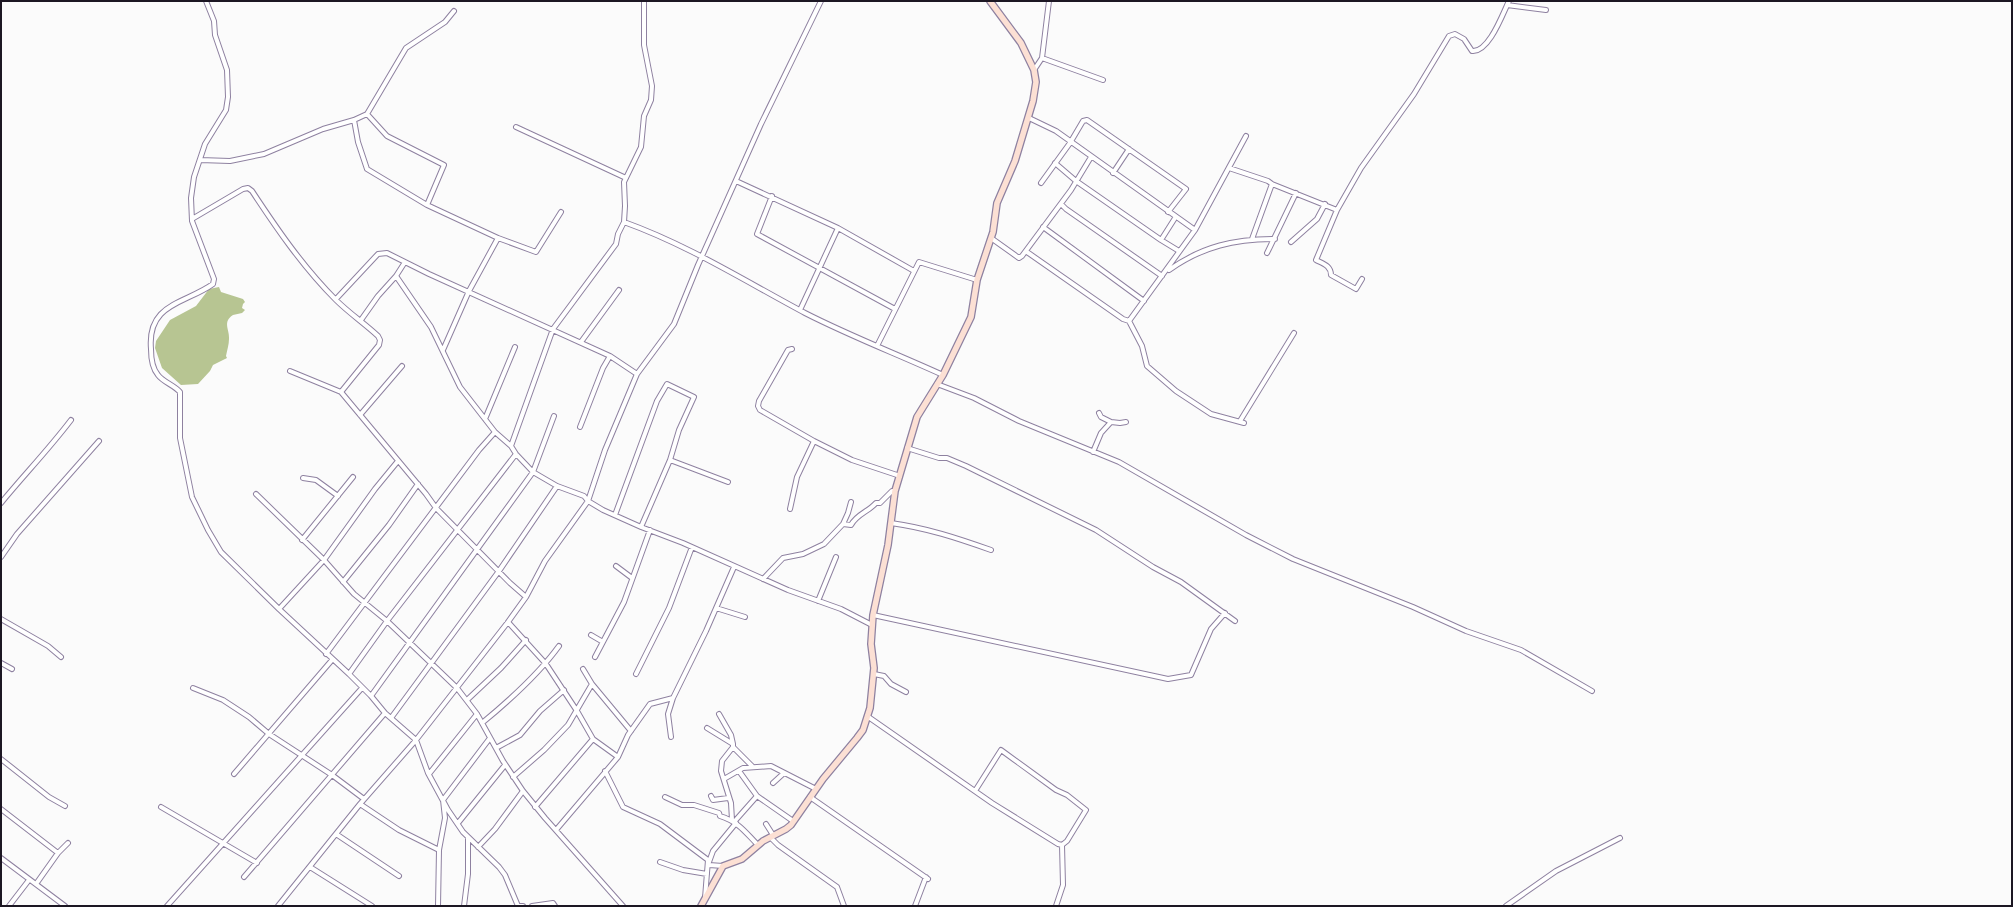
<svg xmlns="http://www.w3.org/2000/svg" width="2013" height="907" viewBox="0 0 2013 907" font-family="Karla,sans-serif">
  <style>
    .forest { fill: #b7c592 }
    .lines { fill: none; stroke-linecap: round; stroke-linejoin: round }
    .street-casing { stroke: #8e81a0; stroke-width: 6 }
    .secondary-casing { stroke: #8e81a0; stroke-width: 8 }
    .street { stroke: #fff; stroke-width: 4 }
    .secondary { stroke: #fce0d4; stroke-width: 5.5 }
  </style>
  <rect width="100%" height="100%" fill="#fbfbfb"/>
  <path class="forest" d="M219 287 221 292 243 299 245 302 243 304 242 308 245 310 242 313 233 315C222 322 230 330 229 339 229 345 227 350 226 356L227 358 213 365 210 371 198 384 181 385 162 368 155 348 156 341 170 320 196 306 209 289Z"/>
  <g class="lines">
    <defs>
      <path id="street" d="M206 1 214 21 215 35 227 70 228 97 226 110 205 144 194 177 191 198 192 221 214 279 213 284C185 304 147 303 151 349 151 357 152 368 158 375 163 382 174 385 180 392V438L192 497 208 530 221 552 279 609 349 674 371 696 385 713 416 740 428 773 448 810 463 832 499 867 505 875 518 906H523
        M644 1V45L652 86 651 100 644 116 641 147 624 182 625 206 624 222C688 245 745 281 805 313 850 336 897 354 943 375
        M1507 5 1546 10
        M1042 58 1103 80
        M1034 70 1042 58 1049 1
        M367 114 387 136 444 165 427 205
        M1029 118 1056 131 1195 230
        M354 120 358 142 367 169 427 205 498 238
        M516 127 626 178
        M200 160 230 161 264 154 323 129 354 120 367 114 406 48 445 22 454 11
        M1055 163 1076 181 1161 240 1179 251
        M1229 168 1268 181 1272 184 1337 210
        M1113 173 1129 149
        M736 181 838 228 914 271
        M1041 183 1070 143 1083 121 1087 120 1186 189 1168 212
        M772 196 757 234 895 309
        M1061 204 1066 209 1162 276
        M192 219 243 189 248 188 252 191C277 229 303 267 336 300 349 313 364 323 378 336L380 340 379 345 341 392
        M1043 227 1144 301
        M991 238 1019 258 1022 256 1071 190 1091 157
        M1252 239 1272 184
        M1161 240 1175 218
        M1291 242 1317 219 1325 204
        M1027 252 1123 319 1129 321 1195 230 1246 136
        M1267 253 1296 193
        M405 262 396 276 431 327 460 387 495 432 511 446 516 454 533 472 557 486 584 496 588 501 603 510 641 527 683 543 788 590 841 609 872 625
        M1169 270C1203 246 1235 239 1275 239
        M1362 279 1356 289 1331 275C1331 266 1324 264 1316 260L1337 210 1361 168 1414 94 1449 36 1455 34 1464 39 1472 51C1489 53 1503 13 1509 1
        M336 299 378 254 387 253 429 274 610 356 637 374
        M800 310 838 228
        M361 320 378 296 396 276
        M1129 321 1142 346 1147 366 1176 391 1211 414 1244 423
        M581 342 619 290
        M877 346 919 262 977 280
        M792 349 788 350 759 401 758 406 760 410 814 441 852 460 900 476
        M443 350 469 291 498 238 536 252 561 212
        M290 371 341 392 426 494 436 508 510 583 526 597
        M937 384 974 398 1019 421 1119 462 1246 535 1293 559 1413 607 1466 631 1521 650 1592 691
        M1099 413 1101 417 1111 422
        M360 415 402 366
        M485 419 515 347
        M1240 421 1294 333
        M580 427 603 368 610 356
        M511 446 553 329 616 244 618 234 624 222
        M907 448 939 458H947L966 466 1096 530 1153 567 1181 582 1235 621
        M1093 452 1101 433 1111 422 1120 423 1126 422
        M303 478 316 480 338 496
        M256 494 324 560 354 594 387 621 457 688 477 714 503 761 523 791 545 818 623 906
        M1 503C24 475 49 449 71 420
        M790 509 797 477 814 441
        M615 515 657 401 667 384 694 397 679 430 670 460
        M891 523C927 528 957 538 991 550
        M843 524 848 513 851 502
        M641 527 670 460 728 482
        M302 540 353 477
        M1 557 17 534 99 441
        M616 566 632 578
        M763 579 783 558 803 554 824 544 843 524 851 525C857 514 868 512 876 503H880L892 491H895
        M343 582 389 525 418 484
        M818 601 836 557
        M716 608 745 617
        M279 609 324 560 375 489 398 461
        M873 615 1168 679 1191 675 1211 629 1225 613
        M1 619 48 646 61 657
        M508 622 546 664 577 711 593 739 618 757
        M591 635 603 642
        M326 654 479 450 495 432
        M595 657 624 602 650 530
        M1 663 12 669
        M583 669 592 684 631 731
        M349 674 387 621 516 454
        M636 674 669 608 692 547
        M874 674 884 676 891 684 906 692
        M193 688 223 700 249 717 269 734 332 775 364 799
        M371 696 533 472 554 416
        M467 700 501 668 526 640
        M719 714 731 735 733 744
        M867 716 992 803 1058 844 1062 845 1067 841 1086 810 1067 795 1056 790 1001 750 975 791
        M391 718 499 571 557 486
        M482 723C510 700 538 675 559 646
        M707 728 733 744V747L752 766
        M671 737 668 714 673 698 706 631 734 567
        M496 748 520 735 540 711 564 690
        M1 759 49 797 65 806
        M605 771 623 807 660 824 708 860 705 898
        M739 771 757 796 793 821
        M234 774 332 660
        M429 774 477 714
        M513 777 544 750 568 725 592 684
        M724 779 743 768 771 766 816 789
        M773 783 784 773
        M711 796 713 800 728 798
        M665 797 682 805H694L719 813 720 816C739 822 745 832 758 845
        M810 797 928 879
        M360 804 399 830 439 850
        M161 807 257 863
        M535 807 593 739
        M1 809 58 853
        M732 820 731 803 721 771 722 761 733 747
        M734 822 757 796
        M458 823 505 765
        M766 824 773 835
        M556 830 618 757 628 735 650 704 673 698
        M336 834 399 876
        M770 837 778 845 837 887 844 906
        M478 847 495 829 523 791
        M1 858 65 906
        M660 862 683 870 707 874
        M709 862 713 851 736 823
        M709 865 723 866
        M310 867 372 906
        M244 877 385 713
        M36 884 58 853 68 843
        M9 906 29 880
        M167 906 362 688
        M278 906 360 804 416 740 508 622 526 597 545 561 588 501 605 450 637 374 674 324 698 265 761 124 821 1
        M438 906 439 850 445 818 443 800 490 738
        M464 906 468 874V837
        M532 906 553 903 555 906
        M915 906 926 877
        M1056 906 1063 885 1062 845
        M1506 906 1556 871 1620 838"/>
      <path id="secondary" d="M701 906 723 866 742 859 763 841 786 829 791 825 823 779 857 738 863 730 870 708 874 668 871 644 873 615 888 545 895 491 917 417 943 375 971 317 977 280 993 232 997 203 1015 161 1033 101 1036 82 1034 70 1021 43 990 1"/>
    </defs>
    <use href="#street" class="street-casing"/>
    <use href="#secondary" class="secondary-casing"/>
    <use href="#street" class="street"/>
    <use href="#secondary" class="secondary"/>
  </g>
  <rect width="2013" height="907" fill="none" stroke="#1c1723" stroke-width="4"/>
</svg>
